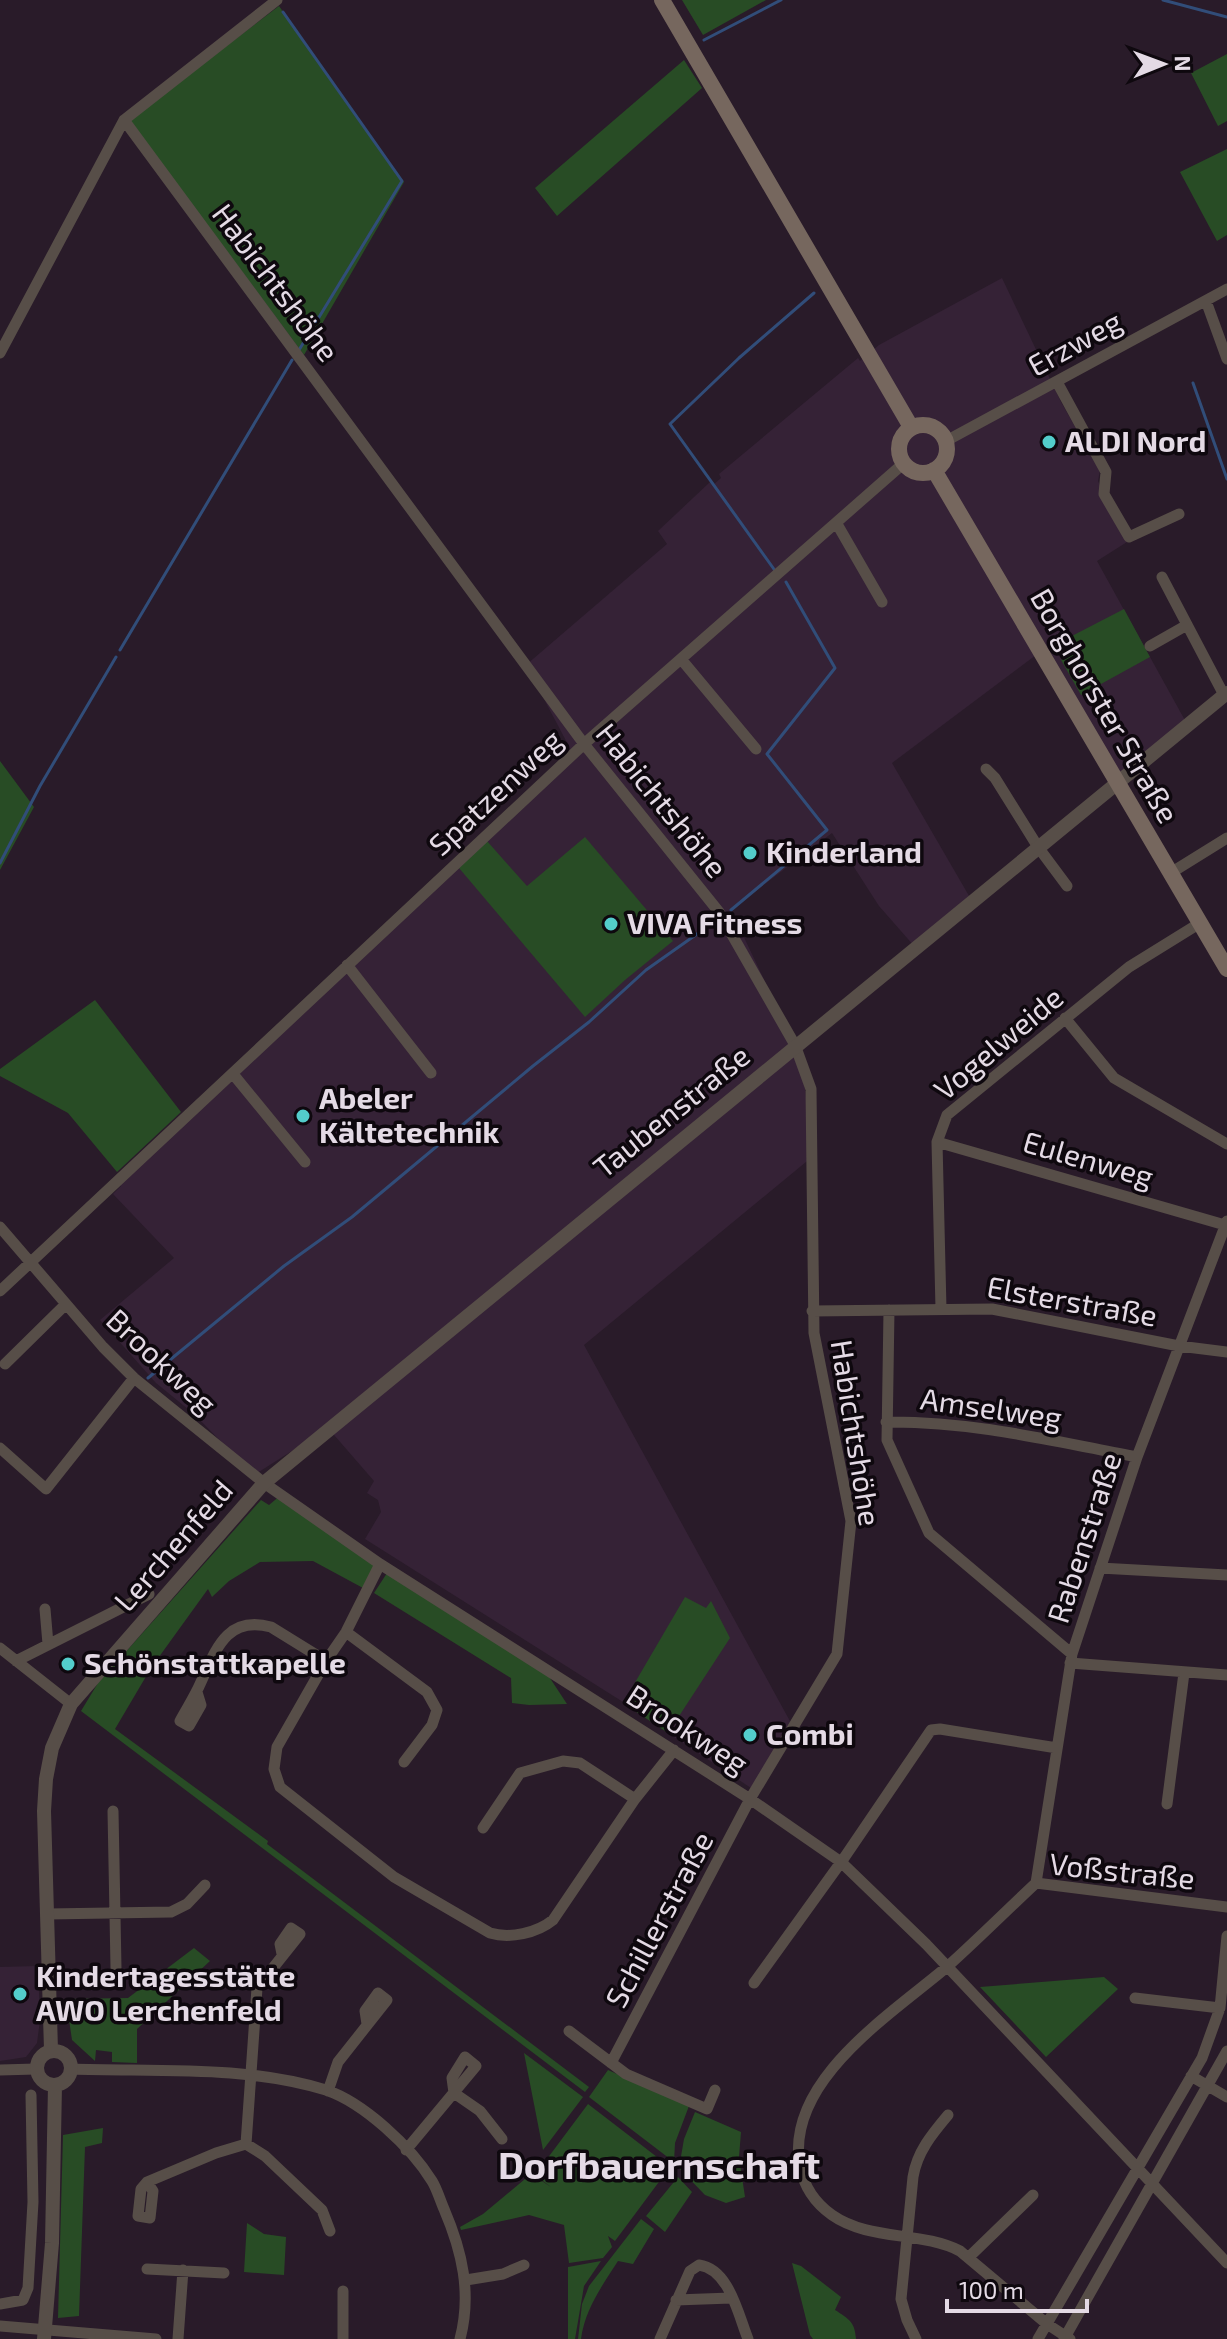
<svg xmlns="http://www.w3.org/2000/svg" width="1227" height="2339" viewBox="0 0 1227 2339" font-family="'Exo 2',sans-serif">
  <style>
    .built { fill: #352236 }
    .green { fill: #284c25 }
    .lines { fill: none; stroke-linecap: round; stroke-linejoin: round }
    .stream { stroke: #314d79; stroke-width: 3 }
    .minor { stroke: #574e48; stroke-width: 11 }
    .tertiary { stroke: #574e48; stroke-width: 14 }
    .secondary { stroke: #76675e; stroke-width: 16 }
    .poi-dot { fill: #53cdcb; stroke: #0e080e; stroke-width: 3 }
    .labels { text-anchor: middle; stroke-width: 7; stroke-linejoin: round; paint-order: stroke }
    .street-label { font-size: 30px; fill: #e4dae5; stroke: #0e080e }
    .poi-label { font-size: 30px; font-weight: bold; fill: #e4dae5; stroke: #0e080e; text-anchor: start }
    .district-label { font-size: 38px; font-weight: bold; fill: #e4dae5; stroke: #0e080e }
  </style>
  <rect width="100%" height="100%" fill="#291b29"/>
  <path class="built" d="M1002 278 1061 402 1100 470 1098 481 1127 542 1097 561 1187 724 1116 783 1040 652 892 763 972 901 915 947 879 906 832 833 731 910 795 1045 805 1088 812 1157 584 1345 791 1723 751 1788 668 1733 675 1722 629 1692 623 1702 365 1539 381 1512 378 1500 367 1493 374 1481 328 1428 254 1475 194 1414 156 1383 100 1320 174 1258 113 1194 121 1186 118 1181 573 754 526 665 667 544 658 531 710 482 713 485 721 478 719 474 858 358 860 361 879 345Z
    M38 1966 40 2020 37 2043 26 2057 0 2061V1967Z"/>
  <path class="green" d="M682 0H766L703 35Z
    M279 6 404 182 304 355 129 120Z
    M1227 54V121L1218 126 1191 73Z
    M684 60 702 88 557 216 535 188Z
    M1227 149V235L1217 241 1180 172Z
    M1124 609 1150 657 1081 695 1061 660 1073 652 1068 638Z
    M0 761 34 807 0 870Z
    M585 837 673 941 625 980 585 1017 459 868 487 841 527 886Z
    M95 1000 181 1112 117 1172 68 1113 0 1076V1069Z
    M281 1495 380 1564 363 1588 313 1561 260 1562 229 1581 212 1597 208 1589 151 1668 115 1729 268 1841 267 1844 589 2087 585 2092 81 1711 98 1683 261 1500 269 1505Z
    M389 1570 542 1666 567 1704 529 1705 512 1703 511 1678 374 1593Z
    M685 1597 706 1608 711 1601 730 1638 668 1733 623 1703Z
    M194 1948 210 1961 137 2029V2063L112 2062V2052L96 2050 95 2061 72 2040 66 1999 128 1998Z
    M1104 1977 1118 1989 1046 2057 980 1987Z
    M524 2053 583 2097 543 2150Z
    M608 2070 689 2106 675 2143 674 2162 589 2097Z
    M588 2104 670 2167 615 2241 608 2236 612 2247 603 2258 569 2263 564 2225 529 2215 461 2230 460 2227 483 2214 531 2174 551 2187 535 2175Z
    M695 2112 741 2132 739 2157 745 2197 726 2203 705 2195 679 2168 684 2139Z
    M103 2128 102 2143 85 2147 79 2316 58 2318 63 2135Z
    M678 2177 692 2192 665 2232 646 2216Z
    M641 2219 654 2229 633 2264 618 2261C602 2286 585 2309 581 2339H578L582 2304 589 2286Z
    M247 2223 264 2234 286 2237 284 2275 244 2272Z
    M601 2261 584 2286 575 2339H568V2267Z
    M792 2263 801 2266 841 2297 835 2310C849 2319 855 2322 856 2339H813L810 2335Z"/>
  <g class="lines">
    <path class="stream" d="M1163 0 1227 17
      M283 12 402 181 299 350
      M704 40 781 0
      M1193 383 1227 479
      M776 572 670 424 739 358 814 293
      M120 650 292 360
      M0 863 40 786 116 657
      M731 910 827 830 767 754 835 668 786 582
      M148 1378 284 1266 352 1217 533 1066 589 1022 646 970 714 922"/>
    <path class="minor" d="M124 120 584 744 719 912 795 1045 811 1089 814 1333 851 1521 837 1654 750 1799 611 2063
      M1206 301 1227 359
      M0 353 124 120 277 0
      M1057 382 1106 472 1104 494 1129 537 1179 514
      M946 441 1227 289
      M837 524 882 602
      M1162 577 1224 695
      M1150 646 1187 625
      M681 659 756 749
      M986 769 995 778 1038 847 1067 886
      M1169 874 1227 838
      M347 965 431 1073
      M1065 1018 1114 1078 1227 1144
      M233 1074 305 1162
      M937 1142 1225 1225
      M0 1227 103 1347 134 1378 264 1483 380 1564 750 1799 841 1862 926 1944 1227 2263
      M0 1291 584 744 904 463
      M941 1309 937 1142 947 1115 1129 967 1200 923
      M889 1310 887 1440 929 1533 1072 1654
      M812 1311 992 1309 1179 1346 1227 1352
      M5 1364 66 1304
      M886 1422C972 1421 1053 1441 1137 1457
      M0 1448 46 1489 134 1378
      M380 1564 346 1632 326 1661 277 1747 274 1769 280 1787 394 1877 490 1933C510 1939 537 1933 553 1920L635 1799 674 1750
      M1100 1568 1227 1575
      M45 1609 48 1644
      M346 1632 427 1692 437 1710 432 1725 404 1762
      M0 1648 71 1704
      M16 1661 149 1594
      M1070 1663 1227 1675
      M197 1692 201 1705 189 1726 180 1721C187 1708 195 1696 201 1682 216 1649 227 1615 271 1627L326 1661
      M1167 1804 1184 1673
      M113 1811 116 1968
      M483 1828 520 1773 563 1761 580 1763 635 1799
      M1036 1883C1007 1910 978 1939 948 1966 893 2013 784 2081 800 2166 804 2187 815 2203 832 2215 869 2241 921 2231 960 2251L1047 2324 1070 2339
      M1036 1883 1072 1654 1137 1457 1227 1221
      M1036 1883 1227 1907
      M48 1914 171 1912 187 1904 205 1885
      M282 1954 280 1944 291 1928 300 1934 257 1988 246 2144 265 2156 322 2210 330 2231
      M754 1983 844 1858 931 1730 940 1729 1057 1748
      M1135 1998 1220 2008
      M569 2031 626 2074 707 2109 715 2090
      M71 2069C155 2072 245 2065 326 2090 364 2103 411 2147 432 2181 437 2189 440 2200 444 2209 462 2251 472 2293 460 2339
      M0 2070 36 2069
      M1191 2076 1227 2097
      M328 2091 338 2062 387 2000 378 1993 365 2011 367 2024
      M406 2150 476 2066 465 2057 452 2078 454 2093 480 2111 502 2139
      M147 2182 153 2191 150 2218 138 2216 141 2189 147 2182 216 2153 246 2144
      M969 2257 1033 2195
      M147 2269 224 2273
      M466 2280 503 2274 524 2265
      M676 2300 731 2298
      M0 2304 23 2300 28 2288 33 2202 31 2095
      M0 2326 156 2339
      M178 2339 183 2270
      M343 2339V2291
      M660 2339 690 2271 699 2265C729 2269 738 2314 748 2339
      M916 2339 907 2320 901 2299 913 2177C917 2152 932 2134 948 2115
      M1038 2339 1202 2058 1220 2008 1227 1936
      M1064 2339 1227 2051"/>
    <path class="tertiary" d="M51 2050 44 1811 46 1779 52 1748 71 1704 264 1483 1227 693
      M37 2068a17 17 0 1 1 34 0a17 17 0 1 1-34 0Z
      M44 2339 52 2243 55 2085"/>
    <path class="secondary" d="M662 0 911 427
      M899 449a24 24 0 1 1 48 0a24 24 0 1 1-48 0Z
      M934 470 1227 969"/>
  </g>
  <g class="poi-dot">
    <circle cx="1049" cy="442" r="8"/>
    <circle cx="750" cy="853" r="8"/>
    <circle cx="611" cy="924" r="8"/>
    <circle cx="303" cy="1116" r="8"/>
    <circle cx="68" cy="1664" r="8"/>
    <circle cx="750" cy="1735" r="8"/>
    <circle cx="20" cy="1994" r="8"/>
  </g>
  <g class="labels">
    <g class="street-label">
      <text transform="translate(275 283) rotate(53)" y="10">Habichtshöhe</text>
      <text transform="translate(1075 344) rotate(-29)" y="10">Erzweg</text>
      <text transform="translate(1104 706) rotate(60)" y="10">Borghorster Straße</text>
      <text transform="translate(496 793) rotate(-43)" y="10">Spatzenweg</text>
      <text transform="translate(661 801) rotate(51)" y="10">Habichtshöhe</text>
      <text transform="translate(999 1044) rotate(-40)" y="10">Vogelweide</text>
      <text transform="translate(672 1112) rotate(-39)" y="10">Taubenstraße</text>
      <text transform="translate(1088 1160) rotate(16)" y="10">Eulenweg</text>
      <text transform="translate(1072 1302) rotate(10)" y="10">Elsterstraße</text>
      <text transform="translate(161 1362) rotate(43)" y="10">Brookweg</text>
      <text transform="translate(991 1409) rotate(8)" y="10">Amselweg</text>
      <text transform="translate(855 1433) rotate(81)" y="10">Habichtshöhe</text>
      <text transform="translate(1085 1538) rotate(-72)" y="10">Rabenstraße</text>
      <text transform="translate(174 1546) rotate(-49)" y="10">Lerchenfeld</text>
      <text transform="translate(687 1730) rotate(33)" y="10">Brookweg</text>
      <text transform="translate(1122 1872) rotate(6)" y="10">Voßstraße</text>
      <text transform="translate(660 1920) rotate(-62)" y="10">Schillerstraße</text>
    </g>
    <g class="poi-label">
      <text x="1065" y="452">ALDI Nord</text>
      <text x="766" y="863">Kinderland</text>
      <text x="627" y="934">VIVA Fitness</text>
      <text x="319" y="1109">Abeler<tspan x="319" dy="34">Kältetechnik</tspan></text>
      <text x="84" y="1674">Schönstattkapelle</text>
      <text x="766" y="1745">Combi</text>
      <text x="36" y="1987">Kindertagesstätte<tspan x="36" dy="34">AWO Lerchenfeld</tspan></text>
    </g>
    <g class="district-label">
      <text x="659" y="2179">Dorfbauernschaft</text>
    </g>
  </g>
  <g transform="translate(1163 64) rotate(89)" stroke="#0e080e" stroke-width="6" paint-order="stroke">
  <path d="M0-6L14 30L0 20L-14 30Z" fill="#e4dae5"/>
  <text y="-12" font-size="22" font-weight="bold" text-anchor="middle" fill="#e4dae5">N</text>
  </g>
  <path d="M947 2299v12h140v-12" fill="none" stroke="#e4dae5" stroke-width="4"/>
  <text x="959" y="2299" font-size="24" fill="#e4dae5" stroke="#0e080e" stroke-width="6" paint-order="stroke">100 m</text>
</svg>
